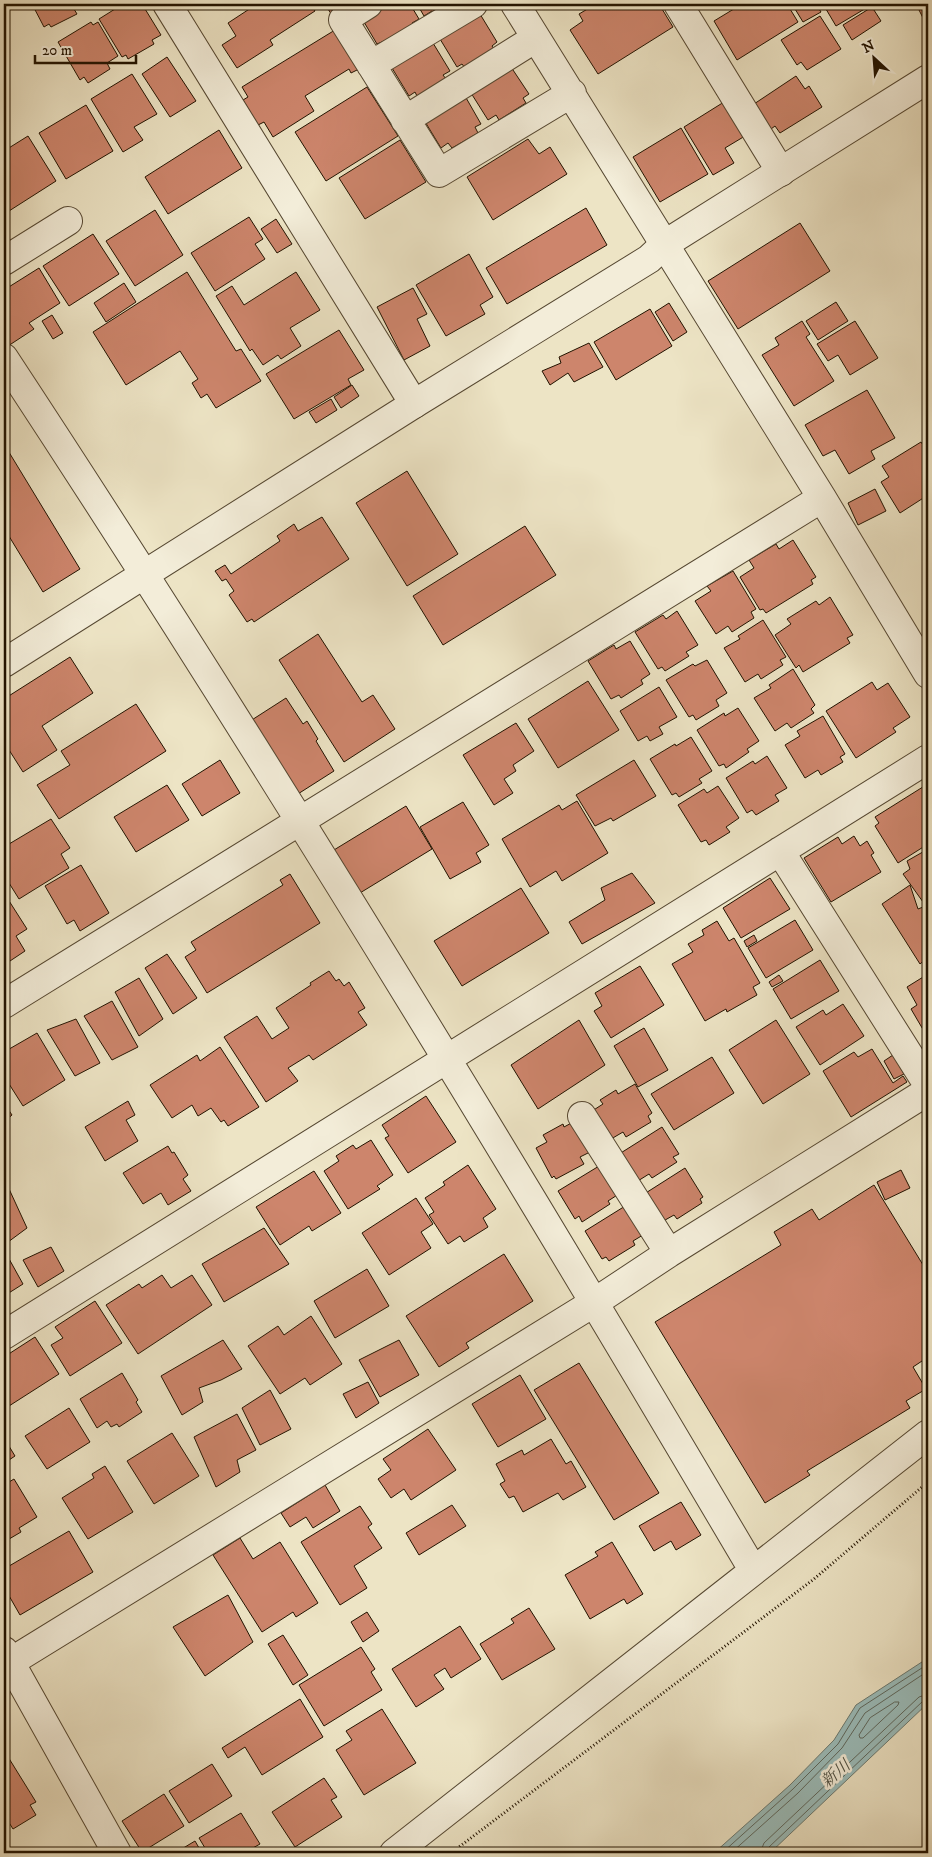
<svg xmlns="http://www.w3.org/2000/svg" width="932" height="1857" viewBox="0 0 932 1857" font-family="'IM FELL DW Pica','Noto Serif JP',serif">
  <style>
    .water { fill: #9bbdbb; stroke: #6b7970 }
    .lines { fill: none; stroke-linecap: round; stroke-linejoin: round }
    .shore { stroke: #5e685e; stroke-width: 1 }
    .building { fill: #cd856c; stroke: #221300 }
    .minor-casing { stroke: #554731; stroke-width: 30 }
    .tertiary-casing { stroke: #554731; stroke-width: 30 }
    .path { stroke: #221300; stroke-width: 3; stroke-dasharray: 1 2.5; stroke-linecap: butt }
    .minor { stroke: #f3edd9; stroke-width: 28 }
    .tertiary { stroke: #f3edd9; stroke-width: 28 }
    .labels { text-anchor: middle; stroke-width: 5; stroke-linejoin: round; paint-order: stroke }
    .water-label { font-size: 16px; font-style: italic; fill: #4c4e41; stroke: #f3edd9 }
  </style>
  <rect width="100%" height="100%" fill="#ede4c5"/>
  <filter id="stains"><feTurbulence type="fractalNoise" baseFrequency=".004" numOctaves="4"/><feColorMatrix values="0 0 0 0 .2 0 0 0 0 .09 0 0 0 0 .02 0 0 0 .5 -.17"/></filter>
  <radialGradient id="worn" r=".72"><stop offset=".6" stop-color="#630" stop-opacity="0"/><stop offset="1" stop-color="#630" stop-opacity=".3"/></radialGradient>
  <path class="water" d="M928 1658V1703L770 1853H714L790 1785 834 1740 856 1705Z"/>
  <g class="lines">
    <path class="shore" d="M895 1702H899L898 1705 863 1738H860L859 1735 870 1718Z
      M722 1853 793 1789 838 1744 860 1708 928 1664
      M731 1853 798 1793 842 1748 865 1713 928 1671
      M760 1853 764 1843 919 1697 928 1694
      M767 1853 769 1847 923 1701 928 1700"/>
  </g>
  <path class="building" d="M32 4H84L74 9 77 14 51 27 49 24 44 27Z
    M123 4H142L161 35 152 40 154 44 128 59 126 55 122 57 99 19Z
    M257 4H311L315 11 270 40 273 45 237 68 222 45 236 36 228 23Z
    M325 4H355L333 17Z
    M382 4H410L419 19 412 23 415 27 386 45 384 41 377 44 361 17Z
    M417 4H455L434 16 432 11 424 16Z
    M596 4H659L673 27 598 74 570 30 583 21 579 14Z
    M742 4H787L798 22 737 60 714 21Z
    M792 4H816L821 12 803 22Z
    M823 4H873L836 26Z
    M916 4H928V15L923 18Z
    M872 7 881 21 852 40 843 25Z
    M480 14 497 42 492 46 494 49 465 68 462 64 457 67 440 39Z
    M820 16 841 49 807 70 801 62 797 65 781 40Z
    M91 22 93 25 98 22 118 56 107 63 110 69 88 83 84 77 80 80 58 42Z
    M335 30 359 69 351 73 349 69 305 96 314 111 273 137 264 122 258 125 243 100 248 97 242 87Z
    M433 43 450 71 443 75 446 79 417 96 415 92 409 96 392 68Z
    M167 57 196 101 170 117 142 74Z
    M511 67 529 94 523 98 526 103 499 120 496 115 488 120 471 93Z
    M132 74 157 114 134 127 143 140 123 152 91 99Z
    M796 76 805 89 809 86 822 107 780 133 775 126 771 129 754 104Z
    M367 87 398 136 326 181 295 132Z
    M465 96 481 124 475 127 478 133 452 148 448 143 441 148 424 120Z
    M724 102 745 136 725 148 734 163 713 175 684 127Z
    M86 105 113 151 66 179 39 133Z
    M681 128 708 174 660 202 633 157Z
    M219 130 242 168 168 214 145 177Z
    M28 136 56 181 9 211 4 202V151Z
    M528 139 539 154 550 147 567 174 493 220 467 177Z
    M400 140 426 182 365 219 339 178Z
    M586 208 607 245 507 304 486 268Z
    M155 210 183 255 135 286 106 241Z
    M249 217 263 239 255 244 265 259 215 291 191 253Z
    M276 219 292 244 277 253 261 229Z
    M800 223 830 271 738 329 708 281Z
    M93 234 119 274 69 306 43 266Z
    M469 254 493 297 480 305 485 314 446 336 416 285Z
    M39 268 60 303 29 323 34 329 8 346 4 340V290Z
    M187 272 236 351 241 349 261 381 216 408 207 394 201 398 192 383 198 379 180 351 126 385 93 332Z
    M296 272 320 310 290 328 301 346 281 359 278 355 263 365 252 349 250 351 216 296 232 286 244 305Z
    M124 283 136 302 106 322 94 303Z
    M413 288 427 314 417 319 430 346 404 360 377 307Z
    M836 302 848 321 818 340 806 321Z
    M669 303 687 332 673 341 655 312Z
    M650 309 672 346 616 380 594 342Z
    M52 315 63 333 53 339 42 321Z
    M802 321 810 334 806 337 834 381 794 406 762 355 779 345 775 338Z
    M855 321 878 358 850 375 838 355 828 361 817 344Z
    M339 330 364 370 348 379 351 385 294 419 266 374Z
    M589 343 603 367 574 382 568 373 550 385 542 371 561 363 559 357Z
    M352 385 359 396 341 408 334 397Z
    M867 390 895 438 871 451 875 459 849 474 835 450 823 456 805 425Z
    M331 399 337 410 316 423 309 412Z
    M921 442 928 453V495L900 513 881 482 889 477 882 466Z
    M4 444 80 569 43 592 4 528Z
    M407 471 458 554 407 586 356 503Z
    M875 489 886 511 858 525 848 503Z
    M322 517 349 559 254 622 252 619 247 622 229 595 234 591 226 579 222 581 215 571 225 565 231 574 280 541 277 536 294 524 298 531Z
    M525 526 556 575 443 645 413 596Z
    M793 540 816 577 811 580 813 584 766 613 763 609 760 610 740 577 754 568 749 560 776 544 779 549Z
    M733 571 756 609 751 612 754 618 732 632 728 626 716 634 695 601 711 591 707 586Z
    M830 597 853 635 847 638 850 643 803 672 799 665 796 668 775 635 791 624 787 619 816 601 819 605Z
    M677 611 698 645 686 652 689 656 665 671 662 667 658 669 635 632 663 615 666 619Z
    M763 620 786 657 780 660 783 665 761 679 758 674 745 682 724 648 740 639 738 636Z
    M318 634 362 702 373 695 395 729 344 762 279 660Z
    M630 641 650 674 641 680 643 684 621 698 619 695 611 699 588 661 614 645 616 649Z
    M70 657 93 693 42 726 57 750 23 772 4 742V699Z
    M707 660 727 693 716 700 719 706 696 720 693 715 689 717 666 680 693 664 695 666Z
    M793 669 815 705 811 709 814 713 791 728 787 723 775 731 754 698 771 688 769 685Z
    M588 681 619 730 558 768 528 719Z
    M872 682 877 690 888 683 910 717 893 728 896 732 856 758 826 711Z
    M659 687 677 717 659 727 663 734 650 741 647 736 638 741 620 711Z
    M286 698 303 724 307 721 318 739 316 741 334 771 290 799 244 725Z
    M136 704 166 751 59 819 37 785 70 765 61 751Z
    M738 708 759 741 747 749 749 752 726 768 724 764 719 766 697 730 724 713 725 716Z
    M823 716 845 754 840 757 843 762 821 775 818 770 805 778 785 745 800 736 797 731Z
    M516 723 534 751 513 765 516 771 504 779 513 793 494 805 463 755Z
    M691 737 712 771 699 779 702 783 679 797 676 793 672 795 650 759 675 744 676 746Z
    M767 756 787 788 775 795 779 801 756 815 752 810 747 813 726 778 753 761 755 764Z
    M220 760 240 793 202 816 182 784Z
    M634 760 656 796 613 821 611 818 595 826 576 795Z
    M167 785 189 820 136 852 114 817Z
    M926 785 928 789V844L898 863 875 826 879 823 875 817Z
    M718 786 739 818 726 827 730 832 709 845 706 840 701 842 678 805 704 789 707 793Z
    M577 801 608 853 562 881 556 871 530 887 502 839 559 805 562 810Z
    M463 802 489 845 476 853 481 862 450 879 420 827Z
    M406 806 432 849 355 896 329 853Z
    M51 819 70 848 61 854 69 868 19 899 9 883 4 886V847Z
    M854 836 860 846 867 841 874 853 871 855 881 872 831 902 804 858 838 837 842 844Z
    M928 849V899L923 902 903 874 910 869 907 861Z
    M81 865 109 913 80 931 74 920 67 924 45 886Z
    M632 873 655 903 582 944 569 922 605 900 601 888Z
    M290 874 320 923 207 993 185 957 196 950 191 942 283 885 280 880Z
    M770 878 790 909 741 938 723 908Z
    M910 885 918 909 928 905V957L920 964 882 904Z
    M521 888 549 933 462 986 434 941Z
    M4 893 27 929 16 936 25 951 4 965Z
    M795 920 813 950 766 978 748 948Z
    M717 921 729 941 734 938 760 983 753 987 757 995 727 1012 726 1009 705 1021 672 964 693 952 688 944 704 935 702 930Z
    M754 935 757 941 747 947 744 941Z
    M167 954 197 998 173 1014 145 968Z
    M820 960 839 991 791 1019 773 989Z
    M640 966 664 1005 611 1038 594 1011 602 1006 595 993Z
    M329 971 336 981 339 979 344 986 349 982 365 1008 358 1012 367 1025 313 1060 309 1055 288 1068 298 1081 266 1102 224 1037 257 1016 272 1039 289 1028 276 1008 311 985 310 983Z
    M928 974V1038L911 1009 917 1005 907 987Z
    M779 975 783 981 772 987 769 982Z
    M139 978 163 1019 139 1036 115 992Z
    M112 1001 138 1047 112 1060 84 1016Z
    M843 1004 864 1036 820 1065 796 1027 823 1010 826 1015Z
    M76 1019 100 1063 75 1076 47 1030Z
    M579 1020 605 1065 538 1109 511 1065Z
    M776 1020 810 1074 763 1104 729 1050Z
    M644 1028 668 1070 638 1087 614 1046Z
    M37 1033 65 1080 23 1106 4 1076V1052Z
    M220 1047 259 1107 228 1126 224 1120 221 1122 211 1108 198 1116 192 1105 172 1118 150 1085 197 1055 200 1061Z
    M872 1049 893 1083 903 1076 907 1082 851 1117 823 1071 854 1052 858 1057Z
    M893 1055 904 1074 894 1079 884 1061Z
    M712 1057 734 1093 674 1130 651 1094Z
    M635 1084 652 1113 648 1116 651 1122 626 1137 623 1132 606 1142 589 1113 603 1104 600 1100 616 1090 618 1094Z
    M426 1096 456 1142 408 1173 385 1138 389 1136 382 1125Z
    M128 1101 135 1115 126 1120 138 1141 105 1161 85 1127Z
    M4 1103 12 1115 4 1122Z
    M577 1120 596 1149 580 1157 584 1164 556 1179 554 1176 552 1178 536 1148 547 1142 543 1135 563 1124 564 1127Z
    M662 1127 679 1154 673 1157 677 1162 652 1178 649 1174 633 1184 616 1156Z
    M371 1140 393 1175 377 1186 380 1189 348 1209 324 1171 339 1161 336 1156 353 1145 356 1149Z
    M168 1146 172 1153 174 1152 188 1175 183 1179 191 1191 168 1205 161 1193 143 1204 123 1173Z
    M604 1163 622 1192 608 1201 610 1204 582 1222 579 1216 575 1219 558 1191Z
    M468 1165 496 1209 483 1218 488 1227 464 1242 460 1236 448 1244 429 1215 434 1212 425 1198 445 1185 443 1182Z
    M685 1168 703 1197 700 1199 702 1203 677 1219 674 1215 658 1224 641 1196Z
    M901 1170 910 1188 885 1200 877 1182Z
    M314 1171 341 1213 312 1231 309 1226 280 1245 256 1207Z
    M4 1178 27 1228 4 1245Z
    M874 1185 928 1273V1357L913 1367 926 1389 906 1401 910 1408 807 1471 810 1475 765 1503 655 1322 781 1245 774 1232 812 1209 819 1220Z
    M416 1198 433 1224 421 1232 431 1248 389 1275 362 1233Z
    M630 1203 648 1232 633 1241 635 1245 609 1261 606 1257 602 1259 585 1231Z
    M264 1228 289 1264 224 1302 202 1264Z
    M51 1247 64 1271 38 1287 23 1260Z
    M504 1254 533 1301 466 1343 469 1348 439 1367 406 1316Z
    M8 1257 23 1284 4 1296V1259Z
    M367 1269 389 1306 335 1338 314 1301Z
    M162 1275 171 1288 192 1275 212 1305 138 1354 106 1305 139 1284 142 1288Z
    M95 1301 122 1343 70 1376 51 1345 63 1338 55 1327Z
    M311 1316 342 1364 310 1385 305 1378 280 1394 248 1346 278 1326 284 1335Z
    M35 1337 59 1374 9 1406 4 1398V1357Z
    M223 1340 242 1369 221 1380 199 1388 203 1402 182 1415 161 1376Z
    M399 1340 419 1375 380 1397 359 1360Z
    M579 1363 659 1493 614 1520 534 1390Z
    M122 1373 138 1400 136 1402 142 1412 119 1427 117 1424 111 1427 107 1421 97 1428 80 1399Z
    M520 1375 546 1419 498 1447 472 1404Z
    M368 1382 379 1403 356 1418 343 1394Z
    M270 1390 291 1429 260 1445 242 1408Z
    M69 1408 90 1442 47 1469 25 1436Z
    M237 1414 256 1450 237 1460 240 1472 216 1487 194 1437Z
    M428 1429 456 1470 411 1500 404 1489 391 1498 378 1479 391 1470 383 1459Z
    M172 1433 199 1476 154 1504 127 1461Z
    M4 1438 15 1456 6 1462 9 1467 4 1470Z
    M551 1439 566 1464 571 1461 586 1487 563 1500 558 1493 523 1512 514 1496 509 1498 500 1484 505 1481 496 1464 522 1450 524 1455Z
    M105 1466 133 1512 88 1539 62 1498 94 1478 92 1474Z
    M14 1479 37 1517 19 1528 21 1532 4 1542V1485Z
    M325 1485 340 1511 313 1528 306 1517 290 1527 281 1513Z
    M681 1502 701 1535 676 1550 671 1541 654 1551 639 1526Z
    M452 1505 466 1526 419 1555 406 1533Z
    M360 1506 372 1524 368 1527 382 1548 354 1566 367 1588 340 1605 301 1542Z
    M69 1531 93 1572 20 1615 4 1587V1569Z
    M240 1538 253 1559 280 1542 318 1603 296 1617 293 1612 262 1632 213 1555Z
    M612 1542 643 1594 627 1604 624 1599 590 1619 565 1575 598 1556 595 1552Z
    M228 1595 253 1642 205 1676 173 1627Z
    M529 1608 555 1649 502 1680 480 1644 514 1623 511 1619Z
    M367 1612 379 1631 363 1642 351 1622Z
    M460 1626 481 1659 451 1678 445 1668 434 1675 444 1689 416 1707 392 1669Z
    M283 1635 308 1675 293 1685 268 1644Z
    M361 1647 375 1669 371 1672 382 1690 324 1726 299 1685Z
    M300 1699 323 1737 262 1775 245 1747 228 1758 222 1748Z
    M382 1709 416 1763 364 1795 336 1750 352 1740 346 1731Z
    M5 1752 36 1802 30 1805 36 1815 13 1829 8 1821 4 1824V1753Z
    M212 1764 232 1796 189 1823 169 1791Z
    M324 1778 337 1797 331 1800 342 1817 295 1847 272 1812Z
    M164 1794 184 1826 142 1852 122 1821Z
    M241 1813 260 1844 244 1853H208L199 1838Z
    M195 1841 202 1853H175Z"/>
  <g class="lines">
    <defs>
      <path id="minor" d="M167 4 414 404
        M368 4 343 20 439 173 572 93
        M515 4 822 498 928 674
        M678 4 781 172
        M371 65 473 4
        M405 120 536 38
        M4 261 68 221
        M4 358C265 755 512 1161 753 1570
        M780 851 928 1085
        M4 1004 822 498
        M582 1116 669 1253
        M4 1335 928 759
        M4 1651 117 1853
        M4 1666 595 1302 669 1253 928 1091
        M394 1853 928 1434"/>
      <path id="tertiary" d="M4 663 414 404 649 259 665 244 928 79"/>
    </defs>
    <use href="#minor" class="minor-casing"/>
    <use href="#tertiary" class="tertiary-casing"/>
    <path class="path" d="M451 1853 814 1579 928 1482"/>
    <use href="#minor" class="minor"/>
    <use href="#tertiary" class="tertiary"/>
  </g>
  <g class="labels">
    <g class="water-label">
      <text transform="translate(835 1773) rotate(-41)" y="6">新川</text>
    </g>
  </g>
  <rect width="932" height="1857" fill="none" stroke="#ede4c5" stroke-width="20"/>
  <rect x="5" y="5" width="922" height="1847" fill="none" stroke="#221300" stroke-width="2.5"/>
  <rect x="10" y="10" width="912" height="1837" fill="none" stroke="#221300"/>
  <g transform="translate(874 58) rotate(334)" stroke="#f3edd9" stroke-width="4" paint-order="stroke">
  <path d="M0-4L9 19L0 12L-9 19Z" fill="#221300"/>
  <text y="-8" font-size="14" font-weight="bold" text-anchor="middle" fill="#221300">N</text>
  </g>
  <path d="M35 55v8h101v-8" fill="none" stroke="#221300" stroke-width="2.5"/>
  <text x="42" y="55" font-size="15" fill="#221300" stroke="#f3edd9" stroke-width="4" paint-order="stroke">20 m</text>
  <rect width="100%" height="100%" filter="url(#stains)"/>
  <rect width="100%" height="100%" fill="url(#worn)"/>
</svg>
